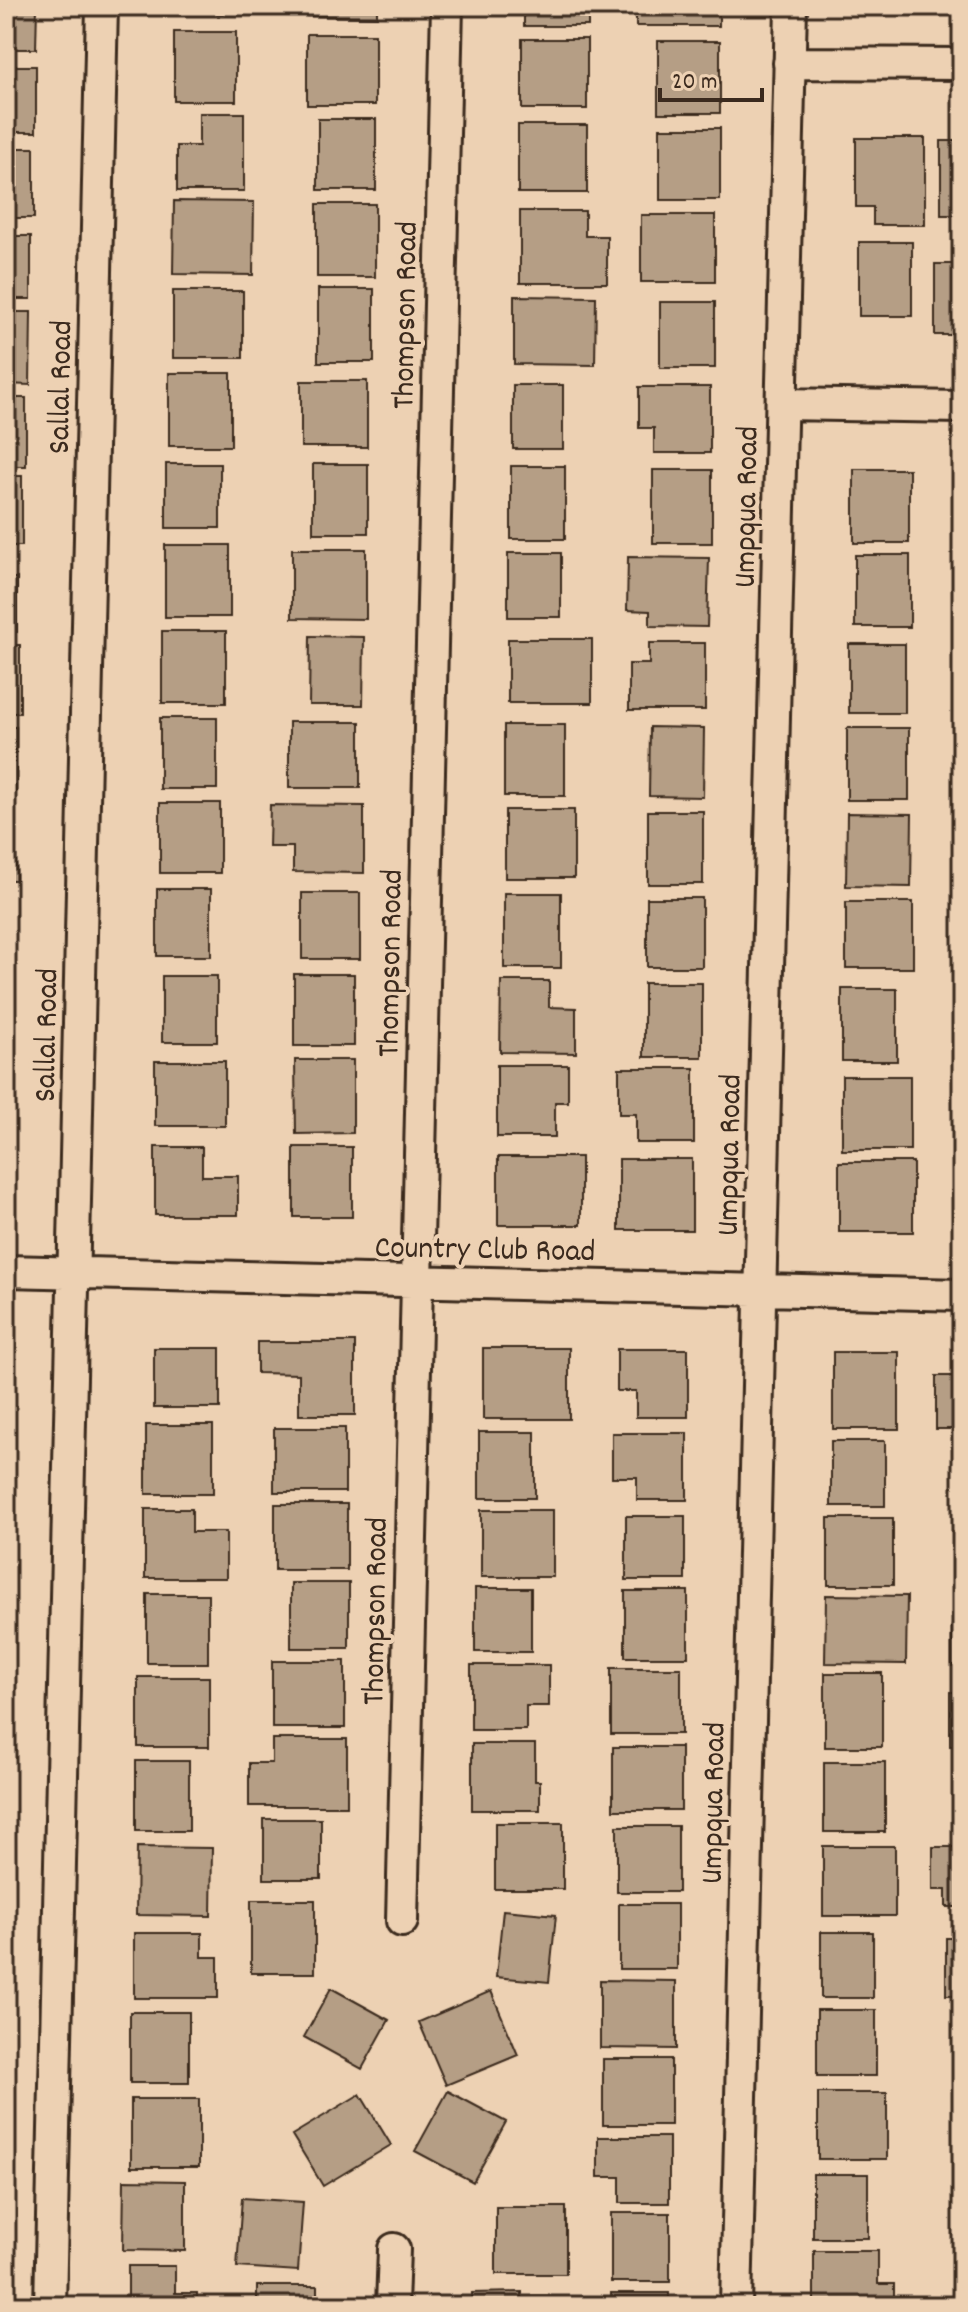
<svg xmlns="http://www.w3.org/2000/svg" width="968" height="2312" viewBox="0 0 968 2312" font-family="Dekko,sans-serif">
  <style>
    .building { fill: #b59e85; stroke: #3b2a1e; stroke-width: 2 }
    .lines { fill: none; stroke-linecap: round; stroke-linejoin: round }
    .minor-casing { stroke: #3b2a1e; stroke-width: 36 }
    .minor { stroke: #edd1b3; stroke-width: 30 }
    .labels { text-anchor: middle; stroke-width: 8; stroke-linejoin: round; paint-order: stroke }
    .street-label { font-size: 32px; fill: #3b2a1e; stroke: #edd1b3 }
  </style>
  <rect width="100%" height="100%" fill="#edd1b3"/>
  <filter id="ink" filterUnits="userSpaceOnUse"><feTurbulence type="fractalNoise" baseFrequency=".0125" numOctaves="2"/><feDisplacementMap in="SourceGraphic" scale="16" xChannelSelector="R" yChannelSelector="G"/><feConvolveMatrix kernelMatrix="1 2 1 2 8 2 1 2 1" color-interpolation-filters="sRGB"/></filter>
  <g filter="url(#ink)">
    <path class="building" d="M6 6H37L36 49H6Z
      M182 6H234V14H182Z
      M307 6H377V17L307 16Z
      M524 6H588V26H524Z
      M636 6H719V26H636Z
      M174 32H236V101H174Z
      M307 34H375V105H307Z
      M522 39H587V109H522Z
      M658 41H720V113H658Z
      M6 66H36V132H6Z
      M199 113H244V191H177V146H199Z
      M318 119H376V190H318Z
      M518 125H587V193H518Z
      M660 128H720V200H660Z
      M856 138H925V225H873V207H856Z
      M941 141H962V215H941Z
      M6 148H34V218H6Z
      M174 201 254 202 253 275 173 274Z
      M317 204H375V277H317Z
      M520 211H585V236H607V283H520Z
      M641 215H715V282H641Z
      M6 236H31V299H6Z
      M859 242H912V316H859Z
      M935 264H962V335H935Z
      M318 289H374V362H318Z
      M173 291H243V358H173Z
      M514 296 596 297 595 365 514 364Z
      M660 302H715V368H660Z
      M6 312H31L30 385 6 384Z
      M169 373H231V446H169Z
      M301 381H367V447H301Z
      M513 385H563V449H513Z
      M639 387H710V453H654V428H639Z
      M6 398H26V466H6Z
      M166 464H220V528H166Z
      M313 464H368V533H313Z
      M511 466H565V539H511Z
      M854 469H909V543H854Z
      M653 470H712V543H653Z
      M6 476H22V546H6Z
      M165 545H230V617H165Z
      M292 549H366V619L292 618Z
      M508 553H561V617H508Z
      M855 555H910V627H855Z
      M628 557 709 558 707 627 650 626V611L627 610Z
      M6 578H17V632H6Z
      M162 631H226V703H162Z
      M310 636 364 637 363 705H309Z
      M508 639H592V703H508Z
      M649 643H705V710H629V664H649Z
      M849 644H905V713H849Z
      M6 645H20V713H6Z
      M160 718H217V789H160Z
      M289 722H360V788H289Z
      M504 725H565V796H504Z
      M6 727H16V792H6Z
      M650 727 704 728 703 797 649 796Z
      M847 728H909V800H847Z
      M160 803H220V873H160Z
      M270 805 364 806V873L293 872V847H269Z
      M6 808H16V880H6Z
      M505 810H574V878H505Z
      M648 811H703V884H648Z
      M847 813 912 814 911 887 846 886Z
      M157 889H211V956H157Z
      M302 893H360V959H302Z
      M504 893H561V968H504Z
      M647 898H702V967H647Z
      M846 902H913V968H846Z
      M6 921H11V962H6Z
      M294 974H354V1046H294Z
      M6 975H13V1044H6Z
      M162 976H217V1042H162Z
      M501 981H549V1007L576 1008V1053L500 1052Z
      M644 983H702V1057H644Z
      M842 989H897V1061H842Z
      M6 1057H12V1125H6Z
      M295 1060H353V1133L296 1134Z
      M155 1061H225V1126H155Z
      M497 1065H568V1102H555V1137H497Z
      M619 1068H694V1143H636V1114H619Z
      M842 1076H910V1150H842Z
      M155 1147H202V1176H238V1215H155Z
      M294 1147H352V1217H294Z
      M498 1157H581V1225H498Z
      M619 1159H692V1230H619Z
      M839 1162H913V1232H839Z
      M257 1342H355V1415H299V1374L257 1373Z
      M154 1348H220V1408H154Z
      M483 1348H569V1419H483Z
      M617 1349H688V1417H636V1391H617Z
      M833 1352H899V1429H833Z
      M936 1376H962V1429H936Z
      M146 1425H213V1494H146Z
      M274 1428H345V1492H274Z
      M479 1432H535V1498H479Z
      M612 1433H687V1500H637V1477H612Z
      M831 1441H885V1506H831Z
      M960 1445H962V1510H960Z
      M275 1504H347V1570H275Z
      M145 1509H192V1532H226V1578H145Z
      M481 1510H553V1577H481Z
      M626 1516H685V1580H626Z
      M828 1518H893V1585H828Z
      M291 1583H349V1648H291Z
      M475 1588H531V1652H475Z
      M625 1591H688V1657H625Z
      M147 1594H208V1663H147Z
      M826 1595 907 1596 906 1664 825 1663Z
      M952 1626H962V1666H952Z
      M272 1661H345V1728H272Z
      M471 1665H549V1706H526V1730H471Z
      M611 1668H681V1734H611Z
      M825 1673H882V1747H825Z
      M138 1677H209V1747H138Z
      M950 1692H962V1746H950Z
      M272 1739H347V1806H249V1763H272Z
      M472 1744H535V1781H540V1810H472Z
      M613 1747H681V1810H613Z
      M136 1761H189V1831H136Z
      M824 1762H885V1832H824Z
      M264 1819H321V1879H264Z
      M495 1823H563V1889H495Z
      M617 1826H678V1892H617Z
      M823 1846H895V1916H823Z
      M137 1847 212 1848 211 1916 136 1915Z
      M933 1847H962V1907H946V1890H933Z
      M251 1900H315V1973H251Z
      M619 1904H677V1969H619Z
      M503 1910 556 1915 549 1982 496 1977Z
      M821 1932H873V1998H821Z
      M134 1933H202V1957H218V1998H134Z
      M946 1938H962V1995H946Z
      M600 1980 676 1981V2049L600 2048Z
      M331 1988 389 2020 362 2069 304 2037Z
      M491 1991 518 2055 446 2085 419 2022Z
      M817 2010H876V2076H817Z
      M130 2012H189V2083H130Z
      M603 2059H671V2125H603Z
      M448 2091 506 2122 473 2182 415 2151Z
      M818 2093H887V2159H818Z
      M360 2094 391 2145 323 2186 292 2135Z
      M131 2099H199V2167H131Z
      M598 2137H669V2203H620V2177H598Z
      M813 2174H868V2238H813Z
      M124 2180 185 2181V2251L123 2250Z
      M242 2198 303 2202 298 2271 237 2267Z
      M496 2207H566V2274H496Z
      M611 2213H670V2282H611Z
      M814 2251H878V2284H894V2306H814Z
      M128 2266H175V2293H197V2306H128Z
      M257 2286H318V2306H257Z
      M522 2292V2306H472V2293Z
      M611 2293H669V2306H611Z"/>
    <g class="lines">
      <defs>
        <path id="minor" d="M789 63 962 64
          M782 404 962 407
          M6 1271 962 1295
          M402 1921 447 6
          M50 2306 102 6
          M392 2306 394 2249
          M736 2306 791 6"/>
      </defs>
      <use href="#minor" class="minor-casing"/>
      <use href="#minor" class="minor"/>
    </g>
  </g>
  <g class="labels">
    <g class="street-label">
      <text transform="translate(403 315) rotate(-89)" y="11">Thompson Road</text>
      <text transform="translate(58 387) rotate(-89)" y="11">Sallal Road</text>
      <text transform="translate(744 507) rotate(-89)" y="11">Umpqua Road</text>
      <text transform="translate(388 963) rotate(-89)" y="11">Thompson Road</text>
      <text transform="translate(44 1035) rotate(-89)" y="11">Sallal Road</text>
      <text transform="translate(727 1155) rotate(-89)" y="11">Umpqua Road</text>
      <text transform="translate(485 1247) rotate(1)" y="11">Country Club Road</text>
      <text transform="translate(373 1611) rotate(-89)" y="11">Thompson Road</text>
      <text transform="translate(711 1803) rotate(-89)" y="11">Umpqua Road</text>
    </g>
  </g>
  <rect width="968" height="2312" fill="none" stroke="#edd1b3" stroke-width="32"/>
  <rect x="16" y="16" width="936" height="2280" fill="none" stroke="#3b2a1e" stroke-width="3" filter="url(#ink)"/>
  <path d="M660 88v12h102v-12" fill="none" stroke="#3b2a1e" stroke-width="4"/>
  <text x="672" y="88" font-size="24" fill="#3b2a1e" stroke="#edd1b3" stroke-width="6" paint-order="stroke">20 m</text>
</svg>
